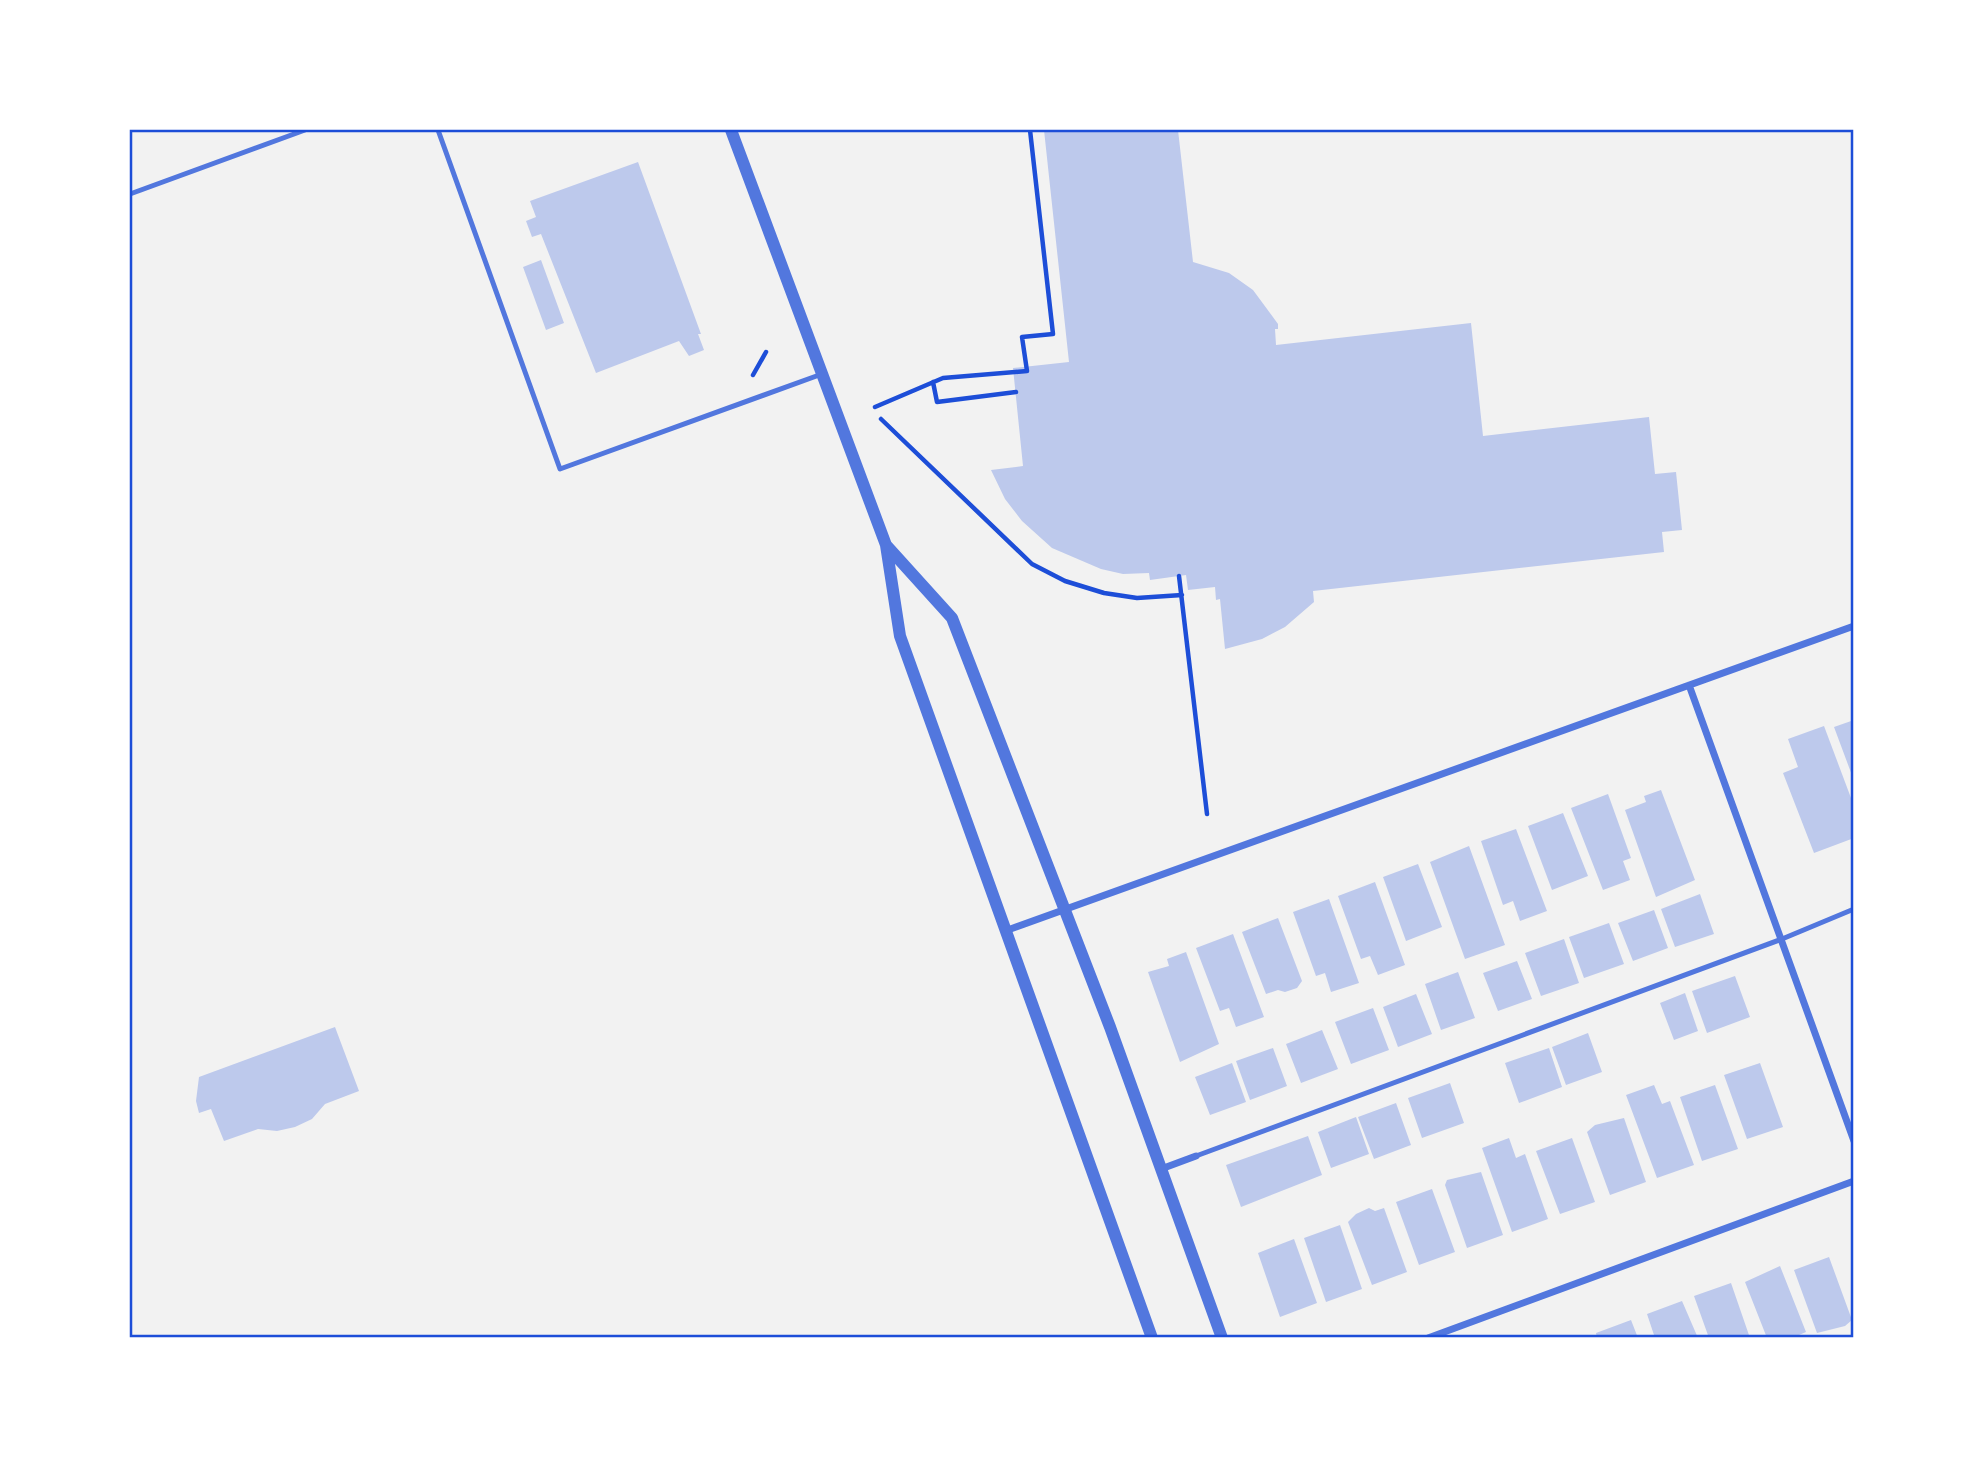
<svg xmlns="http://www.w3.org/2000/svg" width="1983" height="1467" viewBox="0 0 1983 1467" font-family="'Nunito Sans',sans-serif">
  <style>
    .building { fill: #bdc9ec }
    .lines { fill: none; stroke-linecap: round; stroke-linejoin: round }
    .path { stroke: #1d4ed8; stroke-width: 4.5 }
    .service { stroke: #5277de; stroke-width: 5 }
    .minor { stroke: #5277de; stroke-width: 7 }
    .tertiary { stroke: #5277de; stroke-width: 12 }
    .neatline { fill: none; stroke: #1d4ed8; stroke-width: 2.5 }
  </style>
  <rect width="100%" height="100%" fill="#f2f2f2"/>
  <path class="building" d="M1044 130H1178L1193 262 1229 273 1253 290 1278 324V329H1275L1276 345 1471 323 1483 436 1649 417 1655 474 1676 472 1682 530 1662 532 1664 552 1313 591 1314 602 1285 627 1262 639 1225 649 1220 599 1216 600 1215 587 1188 590 1186 575 1150 580 1149 573 1123 574 1101 569 1052 548 1022 521 1005 499 991 470 1023 466 1013 368 1069 362Z
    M638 162 701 334H698L704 350 689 356 679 341 596 373 541 234 532 237 526 221 536 217 530 201Z
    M541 260 564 323 546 330 523 267Z
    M1854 720V778H1853L1834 727Z
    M1824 726 1854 806V838L1814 853 1783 773 1798 767 1788 739Z
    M1661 790 1695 880 1656 897 1625 810 1646 802 1644 796Z
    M1608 794 1631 858 1623 861 1630 880 1603 890 1571 808Z
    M1563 813 1588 876 1552 890 1528 826Z
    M1516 829 1547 911 1520 921 1513 901 1503 905 1481 841Z
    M1469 846 1505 945 1465 959 1430 862Z
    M1418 864 1442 927 1406 941 1383 877Z
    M1375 882 1405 965 1378 975 1370 956 1361 959 1338 896Z
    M1700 894 1714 934 1675 947 1661 909Z
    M1329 899 1359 983 1331 992 1325 973 1316 976 1293 912Z
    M1654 910 1668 948 1633 961 1618 923Z
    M1278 918 1302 981 1297 988 1285 992 1278 990 1266 994 1242 932Z
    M1609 923 1624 964 1584 978 1569 937Z
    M1233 934 1264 1017 1236 1027 1229 1008 1220 1011 1196 948Z
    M1564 939 1579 983 1541 996 1525 953Z
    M1186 952 1219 1044 1180 1062 1148 972 1169 966 1167 959Z
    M1517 961 1532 999 1498 1011 1483 973Z
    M1458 972 1475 1018 1441 1030 1425 984Z
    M1735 976 1750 1017 1707 1033 1692 991Z
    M1685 993 1698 1031 1674 1040 1660 1003Z
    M1416 994 1432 1034 1398 1047 1383 1007Z
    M1373 1008 1389 1050 1351 1064 1335 1022Z
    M335 1027 359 1091 325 1104 312 1119 295 1127 277 1131 258 1129 224 1141 211 1109 199 1113 196 1101 199 1077Z
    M1322 1030 1338 1069 1301 1083 1286 1044Z
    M1588 1033 1602 1072 1566 1085 1552 1047Z
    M1273 1048 1287 1086 1250 1100 1236 1061Z
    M1549 1048 1562 1087 1519 1103 1505 1063Z
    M1232 1063 1246 1102 1210 1115 1195 1077Z
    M1760 1063 1783 1127 1747 1139 1724 1075Z
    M1450 1083 1464 1123 1422 1138 1408 1098Z
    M1654 1085 1662 1104 1670 1101 1694 1165 1657 1178 1626 1095Z
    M1715 1085 1738 1149 1702 1161 1680 1097Z
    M1396 1103 1411 1145 1374 1159 1358 1117Z
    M1356 1117 1369 1154 1331 1168 1318 1132Z
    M1624 1118 1646 1182 1610 1195 1587 1132 1595 1125Z
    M1308 1136 1322 1175 1241 1207 1226 1165Z
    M1509 1138 1516 1158 1525 1154 1548 1219 1512 1232 1482 1148Z
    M1572 1138 1595 1202 1560 1214 1536 1151Z
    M1481 1172 1503 1235 1467 1248 1445 1185 1447 1180Z
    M1432 1189 1455 1252 1419 1265 1396 1202Z
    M1369 1208 1375 1211 1384 1208 1407 1272 1372 1285 1348 1222 1356 1214Z
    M1340 1225 1362 1289 1326 1302 1304 1238Z
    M1294 1239 1317 1303 1280 1317 1258 1253Z
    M1829 1257 1852 1320 1845 1326 1817 1333 1794 1270Z
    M1780 1266 1806 1332 1792 1338H1767L1745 1282Z
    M1731 1283 1750 1338H1709L1694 1296Z
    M1682 1301 1698 1338H1655L1647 1314Z
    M1631 1320 1638 1338H1597L1596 1333Z"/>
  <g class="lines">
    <path class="path" d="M753 375 766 352
      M933 382 937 402 1016 392
      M875 407 943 378 1027 371 1022 337 1053 334 1030 130
      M881 419 1032 564 1065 581 1104 593 1137 598 1182 595
      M1179 576 1207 814"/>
    <path class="service" d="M438 130 560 469 822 374
      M130 194 305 130
      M1196 1156 1782 939 1854 909"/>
    <path class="minor" d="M1689 685 1854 1141
      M1005 931 1854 626
      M1161 1169 1196 1156
      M1428 1338 1854 1181"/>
    <path class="tertiary" d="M731 130 886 545 900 636 1152 1338
      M886 545 952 618 1110 1027 1222 1338"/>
  </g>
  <rect width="1983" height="1467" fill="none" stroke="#ffffff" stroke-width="262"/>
  <rect x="131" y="131" width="1721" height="1205" class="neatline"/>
</svg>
